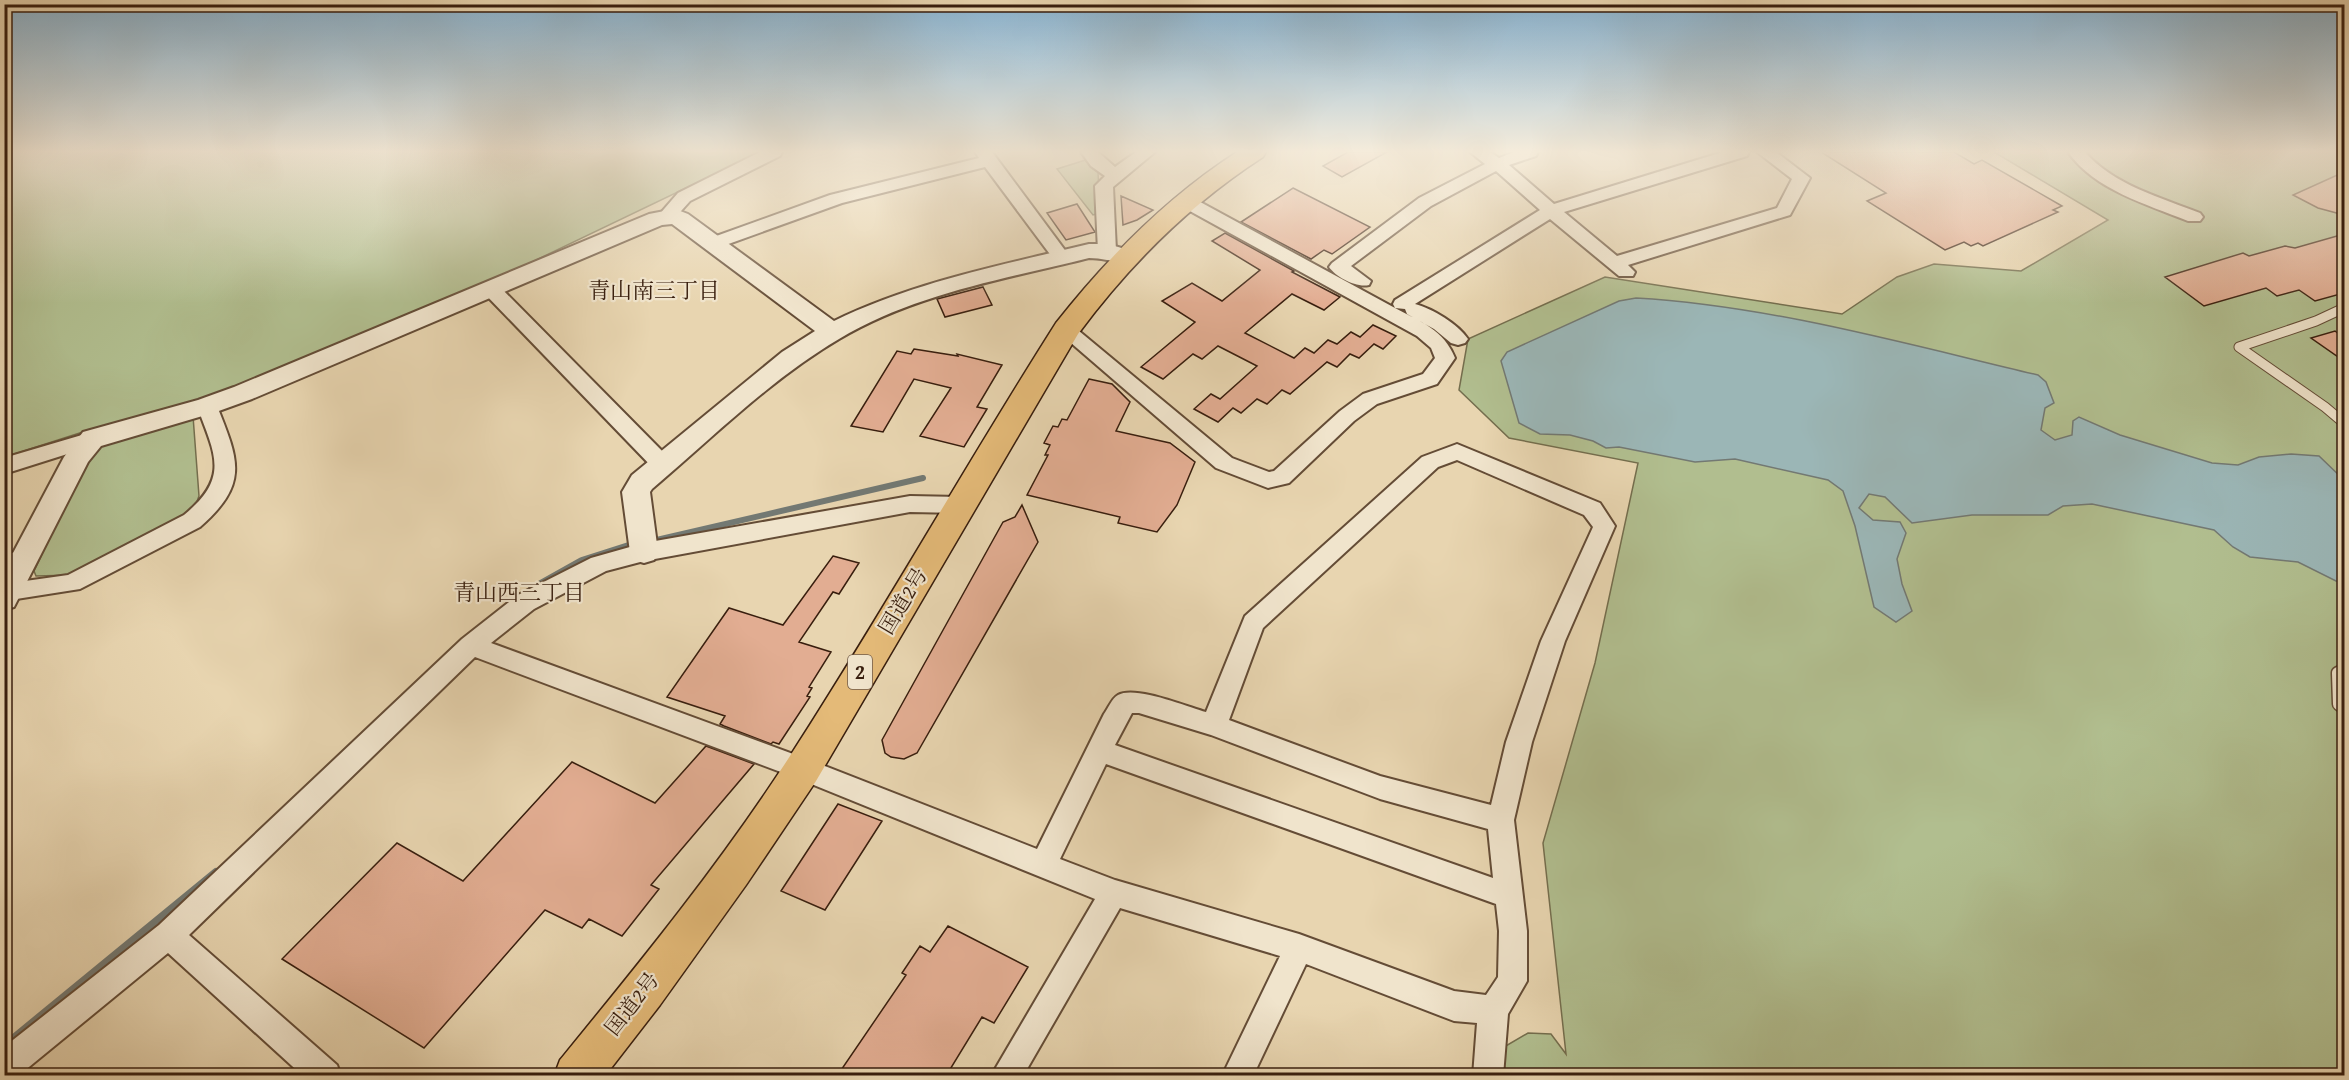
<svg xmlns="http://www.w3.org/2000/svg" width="2349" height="1080" viewBox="0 0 2349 1080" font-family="'Gentium Book Plus','Noto Serif JP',serif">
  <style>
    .green { fill: #b1be8f; stroke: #746e4e; stroke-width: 1.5 }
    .water { fill: #9bb6b6; stroke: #737973; stroke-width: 1.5 }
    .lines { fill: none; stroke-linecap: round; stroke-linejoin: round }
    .stream-far1 { stroke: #737973; stroke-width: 6 }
    .stream { stroke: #737973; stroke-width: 8 }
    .building { fill: #e2ad92; stroke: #381e0e; stroke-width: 1.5 }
    .service-far1-casing { stroke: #644c36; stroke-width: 11 }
    .service-casing { stroke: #644c36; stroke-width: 15 }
    .minor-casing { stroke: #644c36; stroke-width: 4 }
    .tertiary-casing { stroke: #644c36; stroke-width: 4 }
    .trunk-casing { stroke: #381e0e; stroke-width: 3 }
    .service-far1 { stroke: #f0e4cc; stroke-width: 9 }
    .service { stroke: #f0e4cc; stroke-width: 12 }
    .minor { fill: #f0e4cc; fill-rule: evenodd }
    .tertiary { fill: #f0e4cc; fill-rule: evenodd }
    .trunk { fill: #e4ba78; fill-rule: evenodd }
    .labels { text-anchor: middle; stroke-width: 4.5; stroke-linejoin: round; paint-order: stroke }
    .shield { fill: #f0e4cc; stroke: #6f5947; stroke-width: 1.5 }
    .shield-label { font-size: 20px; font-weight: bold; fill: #381e0e }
    .street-label { font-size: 21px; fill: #381e0e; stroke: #f0e4cc }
    .neighbourhood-label { font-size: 22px; fill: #381e0e; stroke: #f0e4cc }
  </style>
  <rect width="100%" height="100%" fill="#e8d5b0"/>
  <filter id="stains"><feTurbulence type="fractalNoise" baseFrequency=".00333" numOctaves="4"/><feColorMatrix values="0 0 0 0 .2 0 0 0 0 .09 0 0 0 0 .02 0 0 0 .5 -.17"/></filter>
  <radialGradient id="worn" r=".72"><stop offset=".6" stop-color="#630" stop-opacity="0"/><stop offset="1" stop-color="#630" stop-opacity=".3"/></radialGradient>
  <path class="green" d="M5 152H761L484 285 239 391 86 431 5 457Z
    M1994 152H2344V1075H1501L1504 1047 1528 1033 1551 1034 1566 1054 1543 843 1595 663 1638 463 1509 438 1459 390 1468 339 1605 277 1842 314 1897 277 1934 264 2021 271 2108 220Z
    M1089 159 1098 172 1100 213 1093 215 1057 169Z
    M193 416 199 496 193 512 74 575 36 576 34 571 90 454 95 448Z"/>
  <path class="water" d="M1636 298C1772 306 1906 344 2038 375L2046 382 2054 403 2045 408 2041 430 2055 440 2072 435 2073 421 2079 417 2120 435 2212 463 2238 465 2259 457 2291 454 2319 456 2344 480V582L2336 581 2298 562 2250 557 2233 547 2214 530 2092 504 2063 506 2048 515H1972L1912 523 1885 497 1869 494 1859 508 1873 520 1900 522 1906 533 1897 559 1902 584 1912 611 1896 622 1874 607 1855 526 1843 491 1828 480 1735 459 1695 462 1619 447 1606 448 1593 441 1570 435 1540 434 1519 423 1501 361 1507 352 1619 301Z"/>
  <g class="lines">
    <path class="stream-far1" d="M648 542 923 478
      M626 547 637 544"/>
    <path class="stream" d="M532 589 582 561 632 545
      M4 1046 216 872"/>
  </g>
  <path class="building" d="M1348 152H1387L1342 177 1323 166Z
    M1821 152H1954L1974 164 1982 160 2062 206 2053 210 2058 212 1983 246 1978 243 1971 246 1964 242 1945 250 1867 201 1886 193Z
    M2344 172V215L2318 208 2293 195Z
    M1293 188 1370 227 1332 254 1324 250 1311 259 1241 222Z
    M1121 196 1153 210 1137 220 1123 225Z
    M1077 204 1095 232 1066 240 1047 213Z
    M1225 233 1294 271 1292 272 1340 297 1324 310 1292 294 1245 333 1294 358 1305 348 1314 353 1328 340 1337 344 1351 332 1360 337 1373 325 1396 336 1383 349 1374 344 1359 358 1350 354 1337 367 1327 362 1290 394 1282 390 1267 404 1257 399 1241 413 1233 408 1218 422 1194 409 1211 394 1220 399 1257 366 1218 346 1202 359 1193 354 1163 379 1141 367 1195 322 1162 301 1192 283 1222 301 1260 270 1212 241Z
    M2344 234V293L2315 301 2299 290 2277 296 2266 288 2204 306 2165 277 2243 253 2249 256 2285 246 2295 248Z
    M983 287 992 305 945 317 937 299Z
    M2335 331 2344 338V361L2311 338Z
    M914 349 958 356 957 354 1002 365 977 407 987 409 964 447 920 436 951 388 914 379 883 432 851 426 897 351 911 354Z
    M1089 379 1112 384 1130 402 1116 431 1170 443 1195 462 1177 505 1157 532 1118 523 1120 517 1027 495 1048 455H1045L1050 445 1044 443 1053 426 1058 427 1062 419 1067 420Z
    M1022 505 1038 542 917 753 904 759 891 757 885 753 882 740 1003 522 1015 517Z
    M833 556 859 563 839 594 833 592 799 642 831 652 809 687 812 688 807 696 810 697 779 744 773 742 771 744 724 726 720 724 725 716 667 697 729 608 783 625Z
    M706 746 754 764 651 885 659 889 622 936 589 919 582 928 545 910 424 1048 282 959 397 843 463 881 572 762 655 803Z
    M838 804 882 821 825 910 781 891Z
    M948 926 1028 967 994 1023 982 1017 946 1076H837L906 975 902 973 920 946 930 952Z"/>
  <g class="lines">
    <defs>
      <path id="service-far1" d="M2239 347 2325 407 2344 423
        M2239 347 2316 321 2344 308"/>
      <path id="service" d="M2344 670 2338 673 2339 704 2344 708"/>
      <path id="minor" d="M760 152H782L780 156 690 201 673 220H661L658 216 678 193Z
        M975 152H992L1067 253 1070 257 1067 261H1055L985 167 842 203 720 247H708L705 243 708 239 830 195 979 158Z
        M1081 152H1098L1115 167 1136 152H1155L1113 187 1116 251 1113 255H1101L1098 251 1095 186 1105 176 1091 166Z
        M1470 152H1490L1499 158 1514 152H1538L1536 156 1509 165 1554 204 1723 152H1749L1747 156 1564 212 1617 256 1777 208 1792 179 1757 152H1776L1810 178 1790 215 1628 265 1635 272 1633 276H1619L1550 219 1415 304C1433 309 1458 324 1468 339L1465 343 1458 345 1451 343 1434 329 1407 314 1405 309 1395 308C1421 322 1444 330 1455 358L1437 384 1377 404 1354 421 1289 483 1268 488 1216 468 1056 330 1059 326 1066 324 1073 326 1232 458 1269 472 1274 471 1340 411 1363 394 1423 374 1435 358 1431 348 1417 336 1179 205 1176 201 1179 197H1191L1395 308 1393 304 1395 300 1540 210 1496 171 1431 206 1351 266 1371 281 1369 285C1356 288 1336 277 1329 267L1332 263 1419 198 1485 164Z
        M2068 152H2085C2113 185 2162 198 2200 213L2203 217 2200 221H2188C2146 204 2095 190 2068 152Z
        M491 283 498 285 671 460 674 465 671 470 663 473 655 470 484 293 482 289 484 285Z
        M207 399 214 401 217 406C239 461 249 484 200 527L80 589 10 600 4 598V584L68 575 184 515C230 477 215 455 197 406L200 401Z
        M92 432 99 434 102 439 99 444 4 474V458Z
        M1457 444 1600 503 1615 526 1565 641 1532 742 1514 820 1527 931V981L1508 1014 1503 1076H1473L1477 1023 1454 1021 1306 964 1253 1076H1222L1280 956 1120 908 1023 1076H991L1095 899 794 777 475 657 189 935 337 1065 341 1076H303L168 953 18 1076H4V1047L159 925 462 639 518 595 591 558 644 543 910 496 960 497 968 499 971 505 968 511 960 513 910 512 644 561 606 571 534 609 491 643 812 761 1037 849 1104 714C1108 709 1112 698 1118 695 1135 685 1188 707 1206 712L1245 616 1422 457ZM1457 460 1584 515 1593 527 1541 641 1506 742 1491 805 1380 776 1229 720 1263 628 1438 467ZM1132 713H1139L1211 735 1380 799 1488 829 1493 878 1115 745ZM1106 764 1496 904 1499 931 1498 977 1486 995 1454 991 1299 934 1115 880 1060 859Z
        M26 551 34 554 37 560 34 566 4 572V554Z"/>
      <path id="tertiary" d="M675 209 688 214 834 321C914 282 1002 265 1089 244H1107L1133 251 1137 256 1133 261C1119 264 1104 258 1089 258 1005 279 914 294 839 339 771 379 712 438 652 489L650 492 658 552 654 560 644 563 634 560 630 552 622 492 632 475 782 352 815 331 672 224 662 225 252 399 216 412 101 446 88 462 14 607 4 610V570L64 457 83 432 198 400 234 387 649 214Z"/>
      <path id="trunk" d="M1237 152H1266L1263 157C1189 205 1130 264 1078 334L816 781 746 885 660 1005 605 1076H554L560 1060C640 962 721 863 790 756 882 614 965 466 1056 323 1108 257 1166 198 1237 152Z"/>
    </defs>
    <use href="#service-far1" class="service-far1-casing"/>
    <use href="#service" class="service-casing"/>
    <use href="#minor" class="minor-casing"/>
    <use href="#tertiary" class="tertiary-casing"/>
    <use href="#trunk" class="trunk-casing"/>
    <use href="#service-far1" class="service-far1"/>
    <use href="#service" class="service"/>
    <use href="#minor" class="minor"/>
    <use href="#tertiary" class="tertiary"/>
    <use href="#trunk" class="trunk"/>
  </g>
  <linearGradient id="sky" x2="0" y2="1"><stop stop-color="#89b5d4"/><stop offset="0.5" stop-color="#f5ecdb"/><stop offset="1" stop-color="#f5ecdb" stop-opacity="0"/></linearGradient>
  <rect width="2349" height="303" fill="url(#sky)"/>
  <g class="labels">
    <rect class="shield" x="848" y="655" width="24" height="34" rx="4.5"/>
    <g class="shield-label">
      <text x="860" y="679">2</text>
    </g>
    <g class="street-label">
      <text transform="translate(903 601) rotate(-59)" y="7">国道2号</text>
      <text transform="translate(632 1004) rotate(-52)" y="7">国道2号</text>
    </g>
    <g class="neighbourhood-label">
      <text x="654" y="298">青山南三丁目</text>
      <text x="519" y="600">青山西三丁目</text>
    </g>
  </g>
  <rect width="2349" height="1080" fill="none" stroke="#e8d5b0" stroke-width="24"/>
  <rect x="6" y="6" width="2337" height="1068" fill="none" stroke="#381e0e" stroke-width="3"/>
  <rect x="12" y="12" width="2325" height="1056" fill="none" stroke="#381e0e" stroke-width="1.5"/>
  <rect width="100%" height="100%" filter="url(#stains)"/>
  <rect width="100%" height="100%" fill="url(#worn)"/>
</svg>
